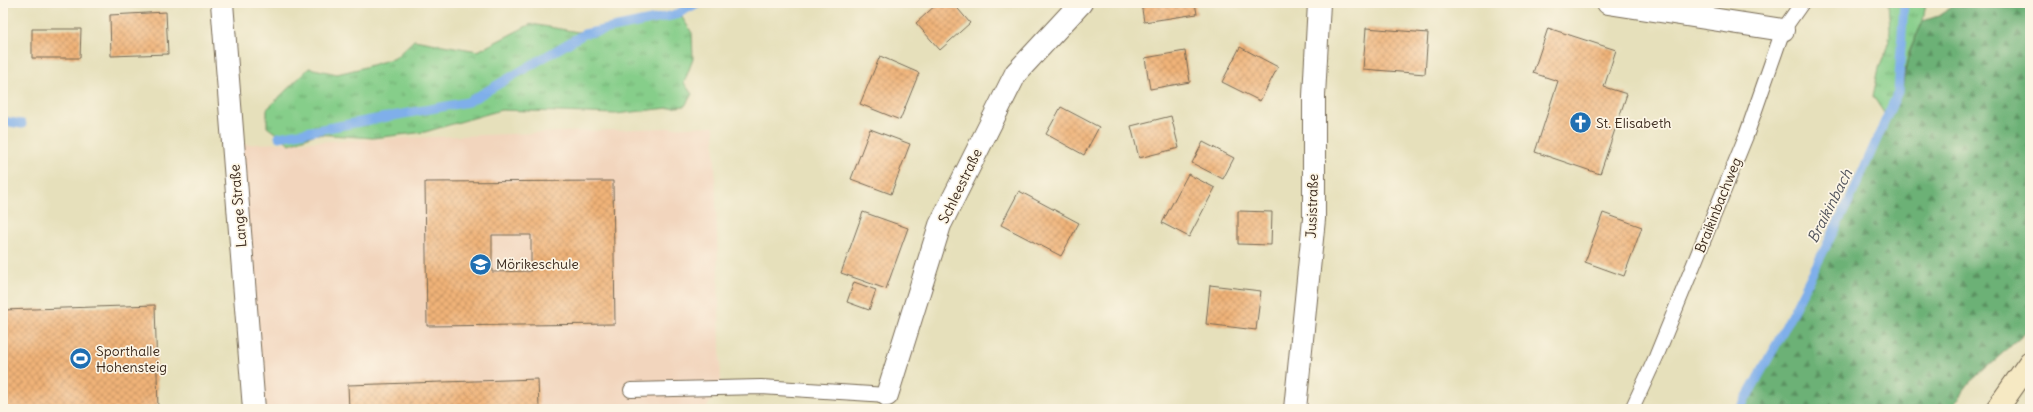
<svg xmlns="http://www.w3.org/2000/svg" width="2033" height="412" viewBox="0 0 2033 412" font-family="Delius,sans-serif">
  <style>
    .built { fill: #f2d5bd }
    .grass { fill: url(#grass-tufts); stroke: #607c54 }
    .forest { fill: url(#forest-firs); stroke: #546e4a }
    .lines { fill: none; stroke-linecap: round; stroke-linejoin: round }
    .stream { stroke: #7fafea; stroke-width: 9 }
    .building { fill: url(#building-cross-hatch); fill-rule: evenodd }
    .lane-casing { stroke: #776a55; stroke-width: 16 }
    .street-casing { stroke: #776a55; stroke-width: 24 }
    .secondary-casing { stroke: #776a55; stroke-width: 24 }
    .lane { stroke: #fff; stroke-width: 14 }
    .street { stroke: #fff; stroke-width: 22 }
    .secondary { stroke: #f6e9c3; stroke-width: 22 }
    .labels { text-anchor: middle; stroke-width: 3.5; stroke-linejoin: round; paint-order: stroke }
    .poi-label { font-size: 14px; fill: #3b2a1e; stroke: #fcf5e5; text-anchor: start }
    .street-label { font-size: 14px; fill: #3b2a1e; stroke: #fcf5e5 }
    .water-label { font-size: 15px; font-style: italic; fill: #4f525b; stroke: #fcf5e5 }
  </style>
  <defs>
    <pattern id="grass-tufts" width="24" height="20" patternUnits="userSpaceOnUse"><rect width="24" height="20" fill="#86ce8a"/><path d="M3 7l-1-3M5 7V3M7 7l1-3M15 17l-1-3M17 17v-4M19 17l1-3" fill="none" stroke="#6fa770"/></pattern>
    <pattern id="forest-firs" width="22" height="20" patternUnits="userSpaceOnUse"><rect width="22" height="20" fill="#6cb176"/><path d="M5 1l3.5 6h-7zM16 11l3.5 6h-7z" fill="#5a9060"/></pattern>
    <pattern id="building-cross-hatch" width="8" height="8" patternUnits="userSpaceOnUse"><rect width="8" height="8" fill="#f0b378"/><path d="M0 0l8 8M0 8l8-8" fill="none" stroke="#c49262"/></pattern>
  </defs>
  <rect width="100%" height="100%" fill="#fcf5e5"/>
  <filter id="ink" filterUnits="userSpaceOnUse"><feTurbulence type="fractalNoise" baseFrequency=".025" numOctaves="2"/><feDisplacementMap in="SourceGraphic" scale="8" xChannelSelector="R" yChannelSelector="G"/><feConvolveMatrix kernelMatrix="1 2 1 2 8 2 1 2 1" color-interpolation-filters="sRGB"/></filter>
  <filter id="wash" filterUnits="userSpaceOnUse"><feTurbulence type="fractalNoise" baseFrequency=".012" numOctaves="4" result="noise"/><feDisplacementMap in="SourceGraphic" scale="16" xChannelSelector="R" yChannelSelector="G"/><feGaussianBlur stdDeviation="0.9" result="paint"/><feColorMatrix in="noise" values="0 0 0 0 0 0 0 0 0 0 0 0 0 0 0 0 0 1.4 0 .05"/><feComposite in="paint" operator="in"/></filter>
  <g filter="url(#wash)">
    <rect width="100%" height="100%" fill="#e6e0bb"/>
    <path class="built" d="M714 126 721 382 706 409H256L233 145Z"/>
    <path class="grass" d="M1888 3H1926L1923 21 1909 52 1900 93 1892 99 1884 113 1873 96 1879 68 1888 47 1890 30Z
      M678 11 692 33 693 59 684 83 692 94 685 106 616 114 501 110 425 132 373 138 316 134 290 144 267 127V109L309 68 337 74 358 69 395 58 414 40 478 51 531 24 578 32Z"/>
    <path class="forest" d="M1958 3H2030V329L1970 382 1950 409H1743L1778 345 1854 197 1901 94 1909 53 1923 21 1938 16Z"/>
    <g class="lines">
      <path class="stream" d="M3 121 22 124
        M279 137 468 102 584 34 675 15 698 3
        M1740 409 1777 343 1851 197 1898 92 1904 3"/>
    </g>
    <g id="blocks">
      <path class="building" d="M938 3H953L970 23 940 50 916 23Z
        M1141 3H1195L1197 14 1144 22Z
        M166 12 168 54 111 56 110 15Z
        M1366 28 1428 33 1425 74 1363 69Z
        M1548 28 1616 50 1604 87 1627 94 1600 174 1535 152 1558 81 1533 73Z
        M32 29H81L80 58H32Z
        M1240 47 1278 67 1260 101 1222 82Z
        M1185 51 1190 82 1150 89 1145 58Z
        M880 56 919 73 900 120 860 104Z
        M1061 107 1099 127 1084 155 1046 134Z
        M1171 116 1179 148 1139 158 1131 126Z
        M870 129 910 144 891 194 851 179Z
        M1203 142 1234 158 1223 179 1192 163Z
        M1188 174 1215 188 1189 237 1162 223Z
        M613 181 615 324 427 326 425 182ZM492 235H531V271L492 272Z
        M1019 191 1079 223 1061 256 1001 225Z
        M1238 211 1272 212 1271 245 1238 244Z
        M863 212 908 228 886 289 841 273Z
        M1603 213 1642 227 1624 276 1585 262Z
        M854 282 876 290 869 310 847 302Z
        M1210 285 1261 291 1256 330 1206 324Z
        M155 305 158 409H3V310Z
        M538 379 539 409H349L348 385Z"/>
    </g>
  </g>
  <g filter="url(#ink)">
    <use href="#blocks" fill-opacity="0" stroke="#776a55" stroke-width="1"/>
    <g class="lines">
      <defs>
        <path id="lane" d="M631 390 761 387 887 395
          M1632 409 1656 357 1746 136 1783 30 1802 3"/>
        <path id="street" d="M222 3 254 409
          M1608 3 1783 30
          M887 395 940 225 1016 73 1081 3
          M1295 409 1314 219V96L1319 3"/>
        <path id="secondary" d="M1997 409 2030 362"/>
      </defs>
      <use href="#lane" class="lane-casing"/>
      <use href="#street" class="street-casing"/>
      <use href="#secondary" class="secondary-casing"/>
      <use href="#lane" class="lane"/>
      <use href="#street" class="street"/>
      <use href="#secondary" class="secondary"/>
    </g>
  </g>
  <defs>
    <symbol id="church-disc" viewBox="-11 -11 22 22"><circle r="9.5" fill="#1f6fb2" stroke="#fcf5e5"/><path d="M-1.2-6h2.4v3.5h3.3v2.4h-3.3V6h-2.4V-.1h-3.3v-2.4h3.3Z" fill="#fff"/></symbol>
    <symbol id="school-disc" viewBox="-11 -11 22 22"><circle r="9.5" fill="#1f6fb2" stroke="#fcf5e5"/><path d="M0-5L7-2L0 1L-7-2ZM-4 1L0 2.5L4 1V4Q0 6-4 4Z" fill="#fff"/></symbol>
    <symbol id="stadium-disc" viewBox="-11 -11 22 22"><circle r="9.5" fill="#1f6fb2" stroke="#fcf5e5"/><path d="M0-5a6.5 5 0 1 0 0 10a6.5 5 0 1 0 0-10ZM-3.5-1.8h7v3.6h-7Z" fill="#fff"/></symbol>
  </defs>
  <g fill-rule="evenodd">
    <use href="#church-disc" x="1568" y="110" width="25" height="25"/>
    <use href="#school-disc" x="468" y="252" width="25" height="25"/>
    <use href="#stadium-disc" x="68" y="346" width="25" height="25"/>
  </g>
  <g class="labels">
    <g class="poi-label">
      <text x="1596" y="128">St. Elisabeth</text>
      <text x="496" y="269">Mörikeschule</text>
      <text x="96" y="356">Sporthalle<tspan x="96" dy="16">Hohensteig</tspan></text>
    </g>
    <g class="street-label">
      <text transform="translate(960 186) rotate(-64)" y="5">Schleestraße</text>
      <text transform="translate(1718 205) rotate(-68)" y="5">Braikinbachweg</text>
      <text transform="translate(238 206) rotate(-95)" y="5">Lange Straße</text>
      <text transform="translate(1312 206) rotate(-88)" y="5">Jusistraße</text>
    </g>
    <g class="water-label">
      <text transform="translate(1830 206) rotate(-63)" y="5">Braikinbach</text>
    </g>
  </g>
  <rect width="2033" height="412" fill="none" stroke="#fcf5e5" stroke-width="16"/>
</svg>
